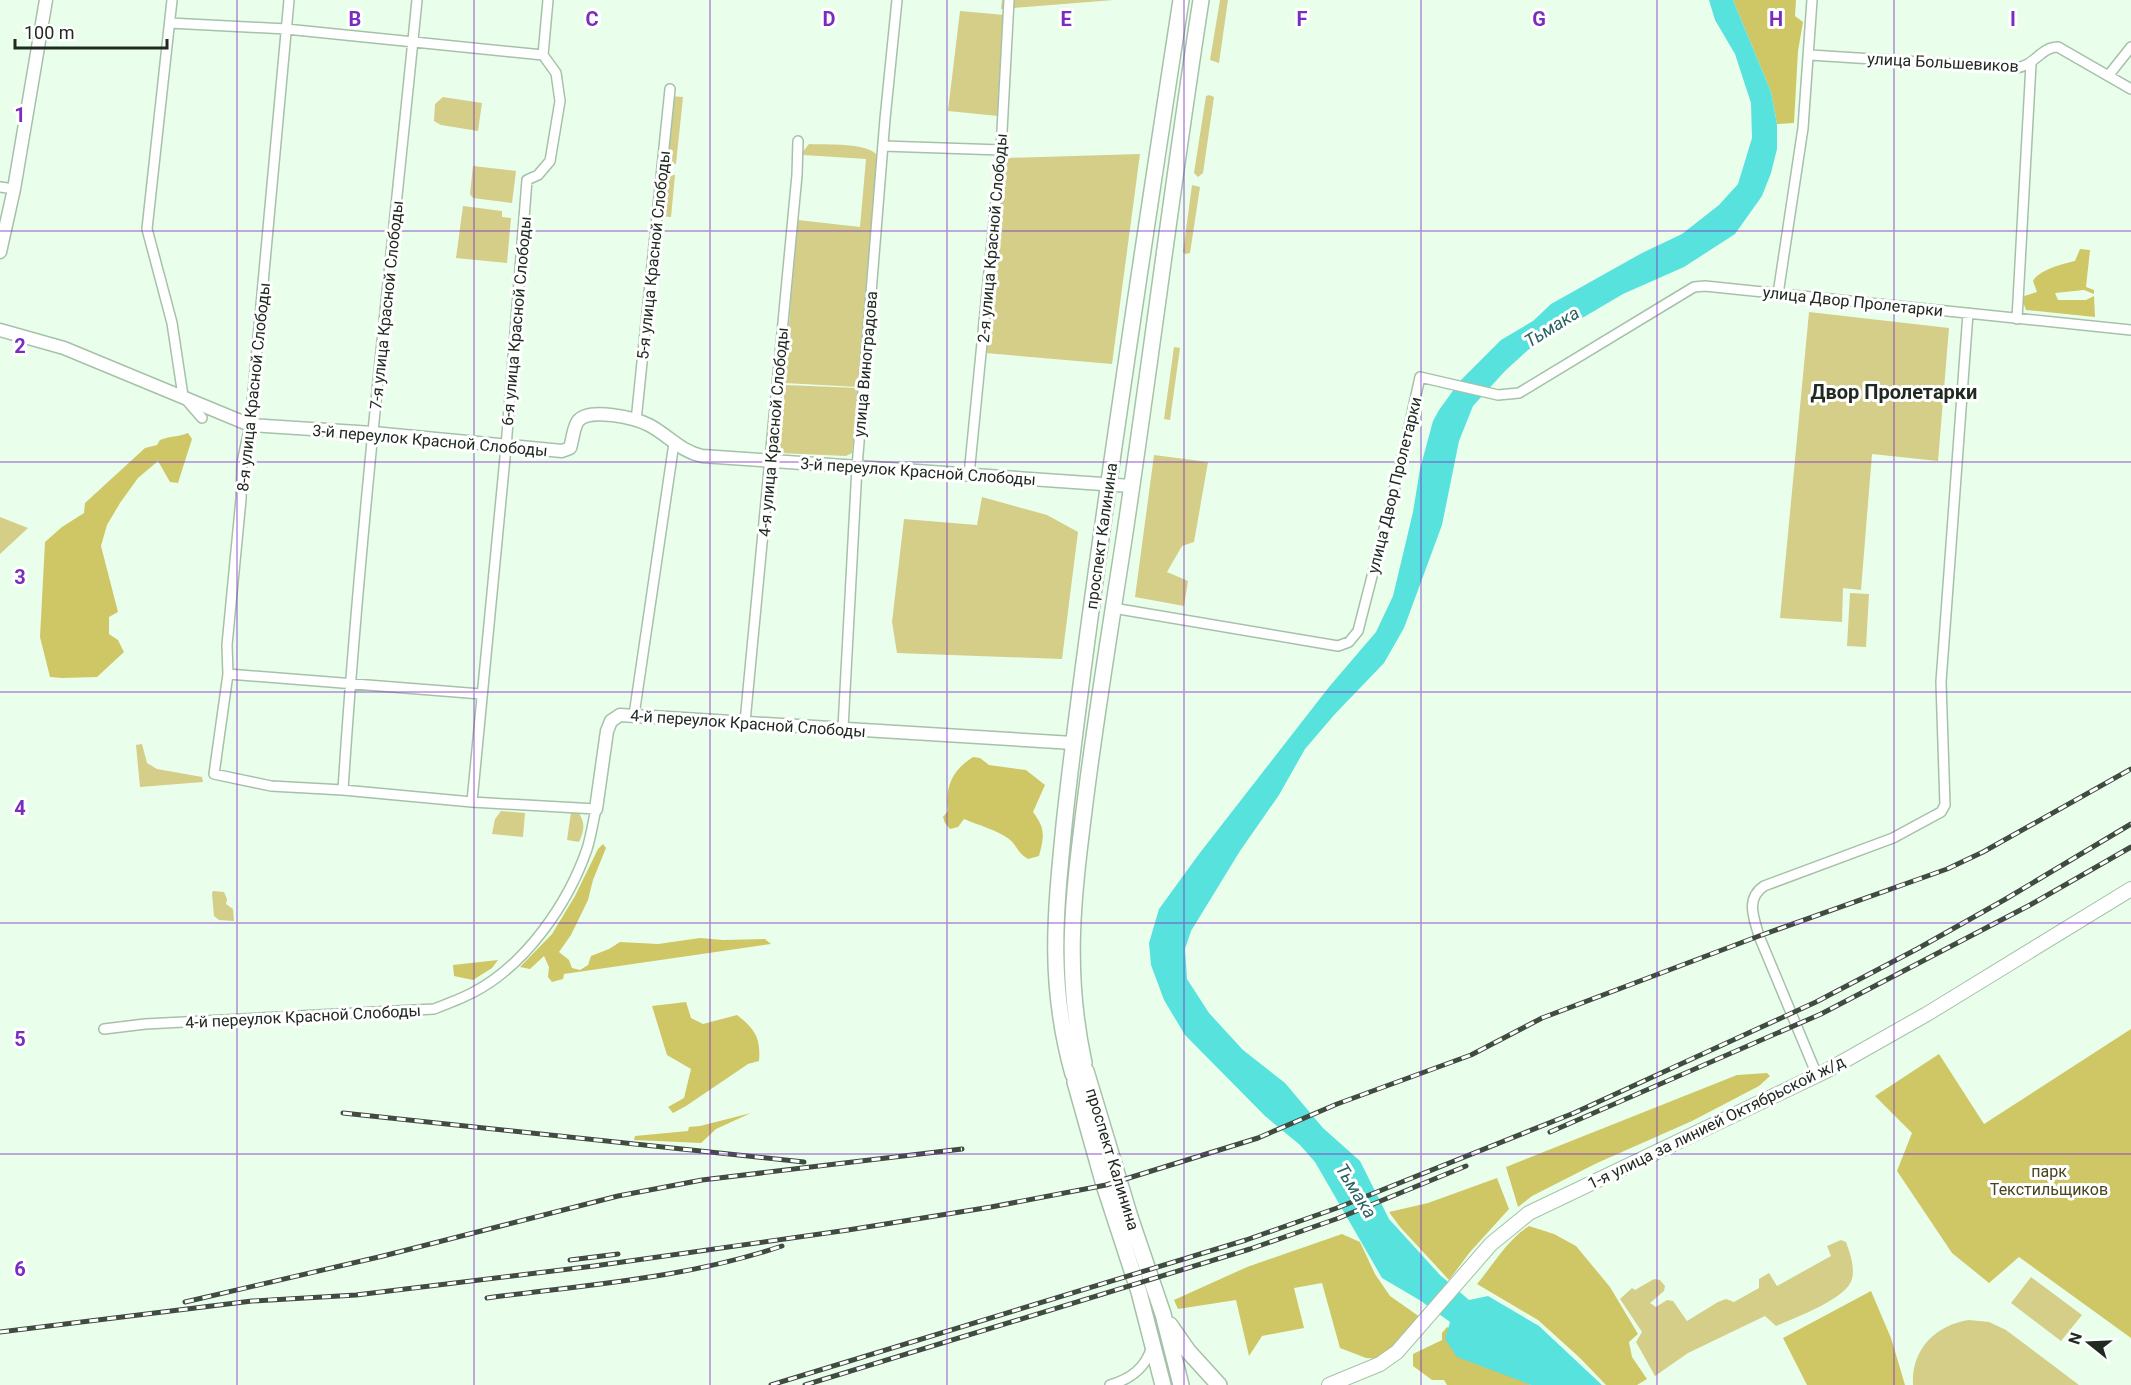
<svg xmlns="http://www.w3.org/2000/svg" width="2131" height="1385" viewBox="0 0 2131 1385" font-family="Roboto,sans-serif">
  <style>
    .green { fill: #d4ce88; fill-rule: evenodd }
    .forest { fill: #cfc766 }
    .water { fill: #58e2dd }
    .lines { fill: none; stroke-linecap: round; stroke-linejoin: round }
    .minor-casing { stroke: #a6c1a9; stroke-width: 12 }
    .tertiary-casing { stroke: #a6c1a9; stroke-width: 15 }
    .secondary-casing { stroke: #a6c1a9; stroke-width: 16 }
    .primary-casing { stroke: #a6c1a9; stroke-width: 18 }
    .minor { stroke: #fff; stroke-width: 9 }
    .tertiary { stroke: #fff; stroke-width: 12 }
    .secondary { stroke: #fff; stroke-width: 14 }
    .primary { stroke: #fff; stroke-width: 15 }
    .rail-casing { stroke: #404c41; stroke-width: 5 }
    .rail { stroke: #fff; stroke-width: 3; stroke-dasharray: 9; stroke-linecap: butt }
    .grid { fill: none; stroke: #7b2cbf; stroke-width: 1.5; stroke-opacity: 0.55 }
    .labels { text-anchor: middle; stroke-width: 6; stroke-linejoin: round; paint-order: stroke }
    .street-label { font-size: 16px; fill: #202a21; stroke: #fff }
    .park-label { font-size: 16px; fill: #48441c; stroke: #fff }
    .water-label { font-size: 18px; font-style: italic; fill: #28615f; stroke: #fff }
    .quarter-label { font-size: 20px; font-weight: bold; fill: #202a21; stroke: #fff }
    .grid-label { font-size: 20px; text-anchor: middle; font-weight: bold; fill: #7b2cbf; stroke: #fff; stroke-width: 6; stroke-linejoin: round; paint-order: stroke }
  </style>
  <rect width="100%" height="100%" fill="#e9ffeb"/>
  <path class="green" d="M1002 0H1114L1001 9Z
    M1220 0H1228L1219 63 1210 60Z
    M960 11 1005 15 998 116 948 111Z
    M1209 95 1214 97 1203 173 1198 177 1194 173 1206 96Z
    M671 96 683 97 676 164 665 163Z
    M443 97 482 103 478 131 441 125 434 121 435 104Z
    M809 144C826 145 870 142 879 157L858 387 785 383 801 154ZM803 155 866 159 860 227 798 220Z
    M1140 154 1112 364 985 353 1004 158Z
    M473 166 516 171 512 203 473 198 470 194Z
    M664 174 675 175 671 217 660 216Z
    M1192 185 1200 187 1190 253 1185 254 1183 252Z
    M463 206 502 211V217L511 218 507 263 456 258Z
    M1809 312 1949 328 1938 461 1872 454 1861 590 1843 588 1842 622 1780 618Z
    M1174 347 1180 348 1170 420 1164 419Z
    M785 385 858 388 852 453 846 456 779 453Z
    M1154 455 1208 462 1194 542 1182 546 1167 572 1188 581 1184 606 1135 597Z
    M982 497 1047 515 1078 532 1062 659 897 653 892 622 904 519 977 525Z
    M0 517 28 528 0 554Z
    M1850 593 1869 594 1866 647 1847 646Z
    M142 744 147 763 157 769 202 777 203 782 140 787 136 745Z
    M501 811 525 813 523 837 492 834 495 819Z
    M571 812H578C586 823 584 831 579 842L567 840Z
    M213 891 224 892 227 899 226 904 233 909 234 921 219 920 214 916 212 893Z
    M1841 1240 1846 1242C1850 1253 1855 1267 1852 1279 1847 1299 1794 1318 1776 1326L1765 1316 1688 1353 1655 1376 1636 1342 1642 1332 1620 1299 1632 1288 1635 1290 1654 1279 1660 1280 1665 1286 1664 1291 1650 1303 1656 1307 1667 1300 1673 1301 1687 1321 1718 1302 1726 1299 1734 1302 1759 1288V1279L1769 1273 1777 1286 1831 1256 1827 1246Z
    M2031 1277 2082 1315 2061 1341 2011 1303Z
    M1969 1320 1989 1322 2006 1330 2079 1385H1913C1911 1350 1935 1325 1969 1320Z"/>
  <path class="forest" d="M1733 0H1796L1795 16 1803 22 1798 51 1794 123 1777 124 1771 92Z
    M2080 249 2090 250 2086 287 2094 290V294L2084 290 2055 293 2058 300H2086L2094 296 2095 317 2026 310 2021 297 2037 292 2033 281C2039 270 2062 264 2075 261Z
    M188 433 192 439 178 483 170 482 158 461 138 478 120 503 107 525 101 546 118 612 109 617V634L118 640 124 652 97 677 62 678 50 677 40 637 45 542 62 527 84 513 85 503 145 448 157 445 160 440C170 436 178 437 188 433Z
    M973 757 980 758 989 765 1026 770 1045 785 1033 812C1046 829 1044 837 1039 856L1028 859C1016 852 1018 846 1009 839 997 830 978 825 964 819L958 827 950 829 945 823 943 817 948 811C945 787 952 770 973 757Z
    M603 844 606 848 593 880 588 900 571 935 559 952 569 960 572 968 580 970 588 965 591 956 609 949 620 942 658 944 700 938 723 940 765 939 771 944 564 974 563 979 552 982 548 977 549 967 544 956 530 969 520 967 552 934 575 896 598 849Z
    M498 960 492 968 473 980 454 976 453 965Z
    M686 1002 691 1018 703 1024 737 1015C755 1029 761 1038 759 1061L748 1064 686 1106 673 1113 668 1107 684 1098 691 1069 667 1055 652 1006Z
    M2131 1029V1338L2019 1257 1989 1283 1952 1253 1897 1171 1912 1133 1875 1096 1939 1054 1984 1124Z
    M1767 1073 1770 1076 1759 1086 1692 1121 1597 1163 1532 1196 1518 1207 1506 1167 1737 1075Z
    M751 1113 716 1129 701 1143 634 1140 635 1136 688 1131 689 1127 700 1126Z
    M1497 1178 1509 1209 1470 1252 1449 1280 1400 1227 1389 1212 1428 1203Z
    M1529 1226 1554 1234 1576 1246 1610 1287 1638 1334 1629 1342 1632 1357 1647 1379 1637 1385H1606L1580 1358 1538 1320 1477 1284C1493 1265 1508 1239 1529 1226Z
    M1342 1234 1360 1242 1375 1274 1390 1296 1420 1317 1381 1359 1366 1358 1340 1348 1322 1283 1294 1288 1304 1328 1262 1336 1249 1356 1236 1300 1178 1309 1174 1300 1247 1267Z
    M1871 1291 1891 1338 1905 1385H1807L1783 1338Z
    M1447 1327 1518 1366 1526 1382 1531 1385H1447L1444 1380H1432L1413 1366V1354L1442 1340V1333Z"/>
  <path class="water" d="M1709 0H1733L1771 92 1777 124V149L1771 173 1762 196 1735 234 1684 267 1623 294 1528 350 1505 371 1473 406 1459 441 1442 525 1404 628 1384 663 1335 714 1305 749 1279 795 1240 851 1191 931 1185 949 1187 979 1209 1013 1243 1050 1285 1083 1323 1128 1360 1161 1389 1219 1440 1275 1469 1300 1488 1296 1539 1326 1602 1385H1531L1457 1357 1445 1339 1450 1322 1421 1301 1382 1278 1315 1162 1300 1145 1265 1116 1185 1035 1164 1000 1151 965 1149 943 1159 909 1199 854 1329 687 1376 632 1393 596 1413 512 1420 469 1433 421 1439 410 1460 381 1501 340 1533 321 1551 304 1642 253 1682 234 1719 205 1738 184 1752 138 1751 103 1735 54 1715 20Z"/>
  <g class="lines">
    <defs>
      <path id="minor" d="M172 0 147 229 172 323 183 396 202 418
        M170 23 286 29 543 55
        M1810 55 2014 68C2035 67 2040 47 2058 47L2131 89
        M2108 76 2131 47
        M883 146 1001 150
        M0 187 14 189
        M1778 294 1803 128 1812 0
        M2017 319 2031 64
        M636 421 670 89
        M969 475 1001 150 1009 0
        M1113 608 1338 646 1349 642 1358 631 1400 467 1420 377 1498 395 1519 393 1694 287 1705 286 2131 330
        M228 674 481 694
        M634 715 674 443
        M745 722 797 175 798 141
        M843 728 857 467 885 119 897 0
        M343 790C360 526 391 263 417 0
        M472 802 506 447 527 180 538 175 550 161 560 101 556 73 543 55 548 0
        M104 1029 145 1024 434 1009C447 1004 460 999 472 993 525 966 568 904 587 849 591 836 593 822 596 809L472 802 343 790 271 786 214 774 228 674 227 645 241 499 242 463 250 425 289 0
        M1817 1075 1759 936C1754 918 1745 899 1764 886L1893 838 1941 812 1945 805 1941 682 1968 313
        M1110 1385C1131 1379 1146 1368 1152 1346"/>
      <path id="tertiary" d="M0 252 14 189 46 0
        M0 330 64 348 250 425 373 433 562 451 570 448C573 439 573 428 578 421 589 407 635 418 649 425 668 435 680 451 702 456L1131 486
        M596 809 607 731 611 721 620 715 1073 743"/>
      <path id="secondary" d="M1329 1385 1380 1364 1397 1352 1491 1244 1529 1213 1828 1070 1927 1014 2131 889"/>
      <path id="primary" d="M1084 1063C1063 966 1074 891 1086 795 1097 709 1111 624 1124 539 1151 360 1173 179 1201 0
        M1086 1071 1130 1217 1163 1314 1181 1385
        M1073 1074C1048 985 1055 916 1064 825 1071 759 1080 692 1089 625 1117 417 1149 208 1181 0
        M1075 1082 1104 1185 1139 1292 1163 1385
        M1170 1325 1188 1351 1219 1385"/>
    </defs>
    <use href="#minor" class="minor-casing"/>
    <use href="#tertiary" class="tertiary-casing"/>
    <use href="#secondary" class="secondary-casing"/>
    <use href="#primary" class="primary-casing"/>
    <use href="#minor" class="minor"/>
    <use href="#tertiary" class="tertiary"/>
    <use href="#secondary" class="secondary"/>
    <use href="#primary" class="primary"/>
    <defs>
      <path id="rail" d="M343 1113 804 1162
        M1550 1132 1821 1014 2030 905 2131 847
        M570 1260 618 1254
        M487 1298C586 1285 687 1278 782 1246
        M185 1302 383 1256 618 1196 702 1180 962 1149
        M0 1332 252 1301 356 1295 594 1266 848 1230 991 1207 1106 1185 1258 1138 1337 1104 1471 1055 1542 1018 1759 936 1947 869 1983 852 2131 769
        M771 1385 1246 1240 1337 1208 1574 1113 1816 1002 1917 949 2004 900 2131 824
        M805 1385 1250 1249 1339 1218 1466 1166"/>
    </defs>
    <use href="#rail" class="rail-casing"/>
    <use href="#rail" class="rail"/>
  </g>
  <path class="grid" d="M237 0V1385M474 0V1385M710 0V1385M947 0V1385M1184 0V1385M1421 0V1385M1657 0V1385M1894 0V1385M0 231H2131M0 462H2131M0 692H2131M0 923H2131M0 1154H2131"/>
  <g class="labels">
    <g class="street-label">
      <text transform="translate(1943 62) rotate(3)" y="6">улица Большевиков</text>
      <text transform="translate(992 238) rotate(-85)" y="6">2-я улица Красной Слободы</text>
      <text transform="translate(653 255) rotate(-84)" y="6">5-я улица Красной Слободы</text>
      <text transform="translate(1853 301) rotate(6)" y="6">улица Двор Пролетарки</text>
      <text transform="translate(386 305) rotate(-84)" y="6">7-я улица Красной Слободы</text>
      <text transform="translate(516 321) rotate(-85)" y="6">6-я улица Красной Слободы</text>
      <text transform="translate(865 364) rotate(-85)" y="6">улица Виноградова</text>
      <text transform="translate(253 387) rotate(-84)" y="6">8-я улица Красной Слободы</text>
      <text transform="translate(773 432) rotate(-85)" y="6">4-я улица Красной Слободы</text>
      <text transform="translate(430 440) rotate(5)" y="6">3-й переулок Красной Слободы</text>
      <text transform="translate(918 471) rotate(4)" y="6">3-й переулок Красной Слободы</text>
      <text transform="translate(1394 485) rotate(-76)" y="6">улица Двор Пролетарки</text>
      <text transform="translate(1101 536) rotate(-82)" y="6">проспект Калинина</text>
      <text transform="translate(748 723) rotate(4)" y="6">4-й переулок Красной Слободы</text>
      <text transform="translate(303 1016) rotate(-3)" y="6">4-й переулок Красной Слободы</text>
      <text transform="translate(1716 1122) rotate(-26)" y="6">1-я улица за линией Октябрьской ж/д</text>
      <text transform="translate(1113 1159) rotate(73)" y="6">проспект Калинина</text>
    </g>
    <g class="park-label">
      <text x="2049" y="1177">парк<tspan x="2049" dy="18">Текстильщиков</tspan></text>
    </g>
    <g class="water-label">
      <text transform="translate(1552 327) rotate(-32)" y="6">Тьмака</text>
      <text transform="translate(1356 1191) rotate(58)" y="6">Тьмака</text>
    </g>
    <g class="quarter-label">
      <text x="1894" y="399">Двор Пролетарки</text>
    </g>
  </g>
  <g class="grid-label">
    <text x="355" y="26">B</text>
    <text x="592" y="26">C</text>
    <text x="829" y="26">D</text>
    <text x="1066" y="26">E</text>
    <text x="1302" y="26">F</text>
    <text x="1539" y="26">G</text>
    <text x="1776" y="26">H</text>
    <text x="2013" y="26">I</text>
    <text x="20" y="122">1</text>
    <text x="20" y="353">2</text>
    <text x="20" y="584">3</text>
    <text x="20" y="815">4</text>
    <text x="20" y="1046">5</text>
    <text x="20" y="1276">6</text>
  </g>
  <g transform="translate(2089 1343) rotate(288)" stroke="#ffffff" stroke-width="4.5" paint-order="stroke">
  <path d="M0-4.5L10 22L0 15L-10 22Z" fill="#202a21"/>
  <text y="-9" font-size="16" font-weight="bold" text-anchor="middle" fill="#202a21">N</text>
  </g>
  <path d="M15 39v9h152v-9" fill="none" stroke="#202a21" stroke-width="3"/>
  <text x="24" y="39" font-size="18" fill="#202a21" stroke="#ffffff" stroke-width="4.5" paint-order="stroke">100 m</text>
</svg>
